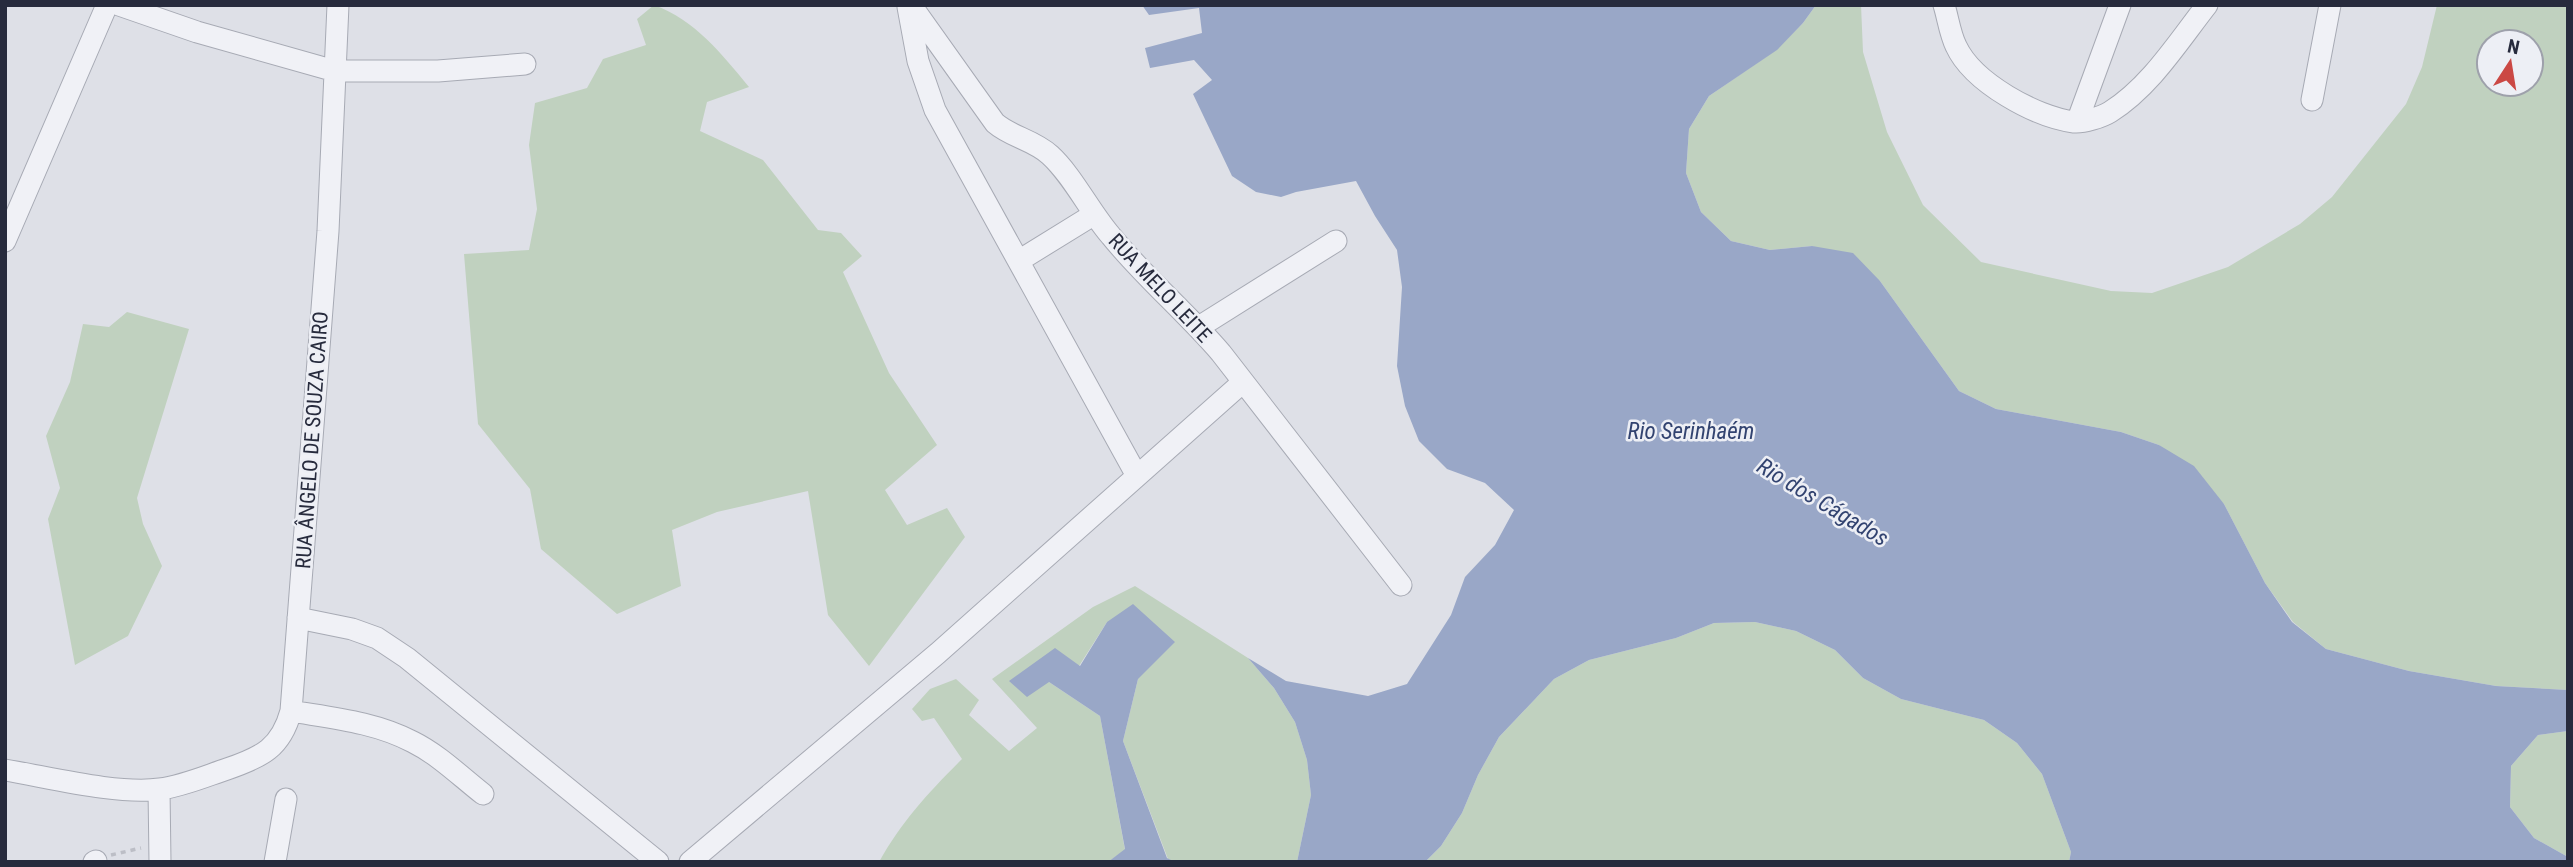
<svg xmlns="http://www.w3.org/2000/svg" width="2573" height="867" viewBox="0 0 2573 867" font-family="'Roboto Condensed',sans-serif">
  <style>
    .green { fill: #c0d1bf; fill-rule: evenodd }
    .water { fill: #99a7c7 }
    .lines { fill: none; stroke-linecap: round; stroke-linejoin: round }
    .minor-casing { stroke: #a7aab4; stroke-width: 23 }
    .path { stroke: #bcbec6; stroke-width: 3.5; stroke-dasharray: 5 5; stroke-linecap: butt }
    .minor { stroke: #f0f1f6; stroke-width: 21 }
    .labels { text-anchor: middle; stroke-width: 5; stroke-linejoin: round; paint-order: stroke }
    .street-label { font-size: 21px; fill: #272b3d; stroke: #edeff5 }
    .water-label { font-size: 23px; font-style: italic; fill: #324370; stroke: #edeff5 }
  </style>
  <rect width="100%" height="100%" fill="#dee0e7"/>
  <path class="green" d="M654 5C695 20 722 54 749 87L707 102 700 131 763 160 818 230 841 233 862 256 843 272 889 373 937 445 885 490 907 525 947 508 965 537 869 666 828 615 808 491 717 512 672 530 681 586 617 614 541 549 530 489 478 424 464 254 529 250 537 209 529 145 535 103 587 88 603 59 646 45 637 19Z
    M1816 5H1861L1863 52 1887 132 1923 205 1981 262 2111 291 2152 293 2228 267 2300 224 2332 197 2406 104 2422 67 2437 5H2568V690L2496 686 2409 671 2326 649 2293 622 2265 583 2224 504 2159 445 2121 432 1996 409 1959 391 1880 281 1812 246 1770 250 1731 241 1701 212 1686 173 1689 129 1709 96 1776 50 1803 23ZM2489 42H2531V84H2489Z
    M127 312 189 329 137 498 143 524 162 566 128 636 75 665 48 519 60 488 46 436 70 382 83 324 109 327Z
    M1135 586 1248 658 1274 688 1295 722 1307 760 1311 795 1297 862H1175L1168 859 1123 741 1138 679 1107 622 1079 666 1049 682 1100 716 1125 850 1108 862H879C902 821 929 792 962 759L934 718 922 721 912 709 930 689 956 679 979 700 969 715 1009 751 1037 728 992 679 1093 607Z
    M1755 622 1796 631 1835 650 1863 678 1901 699 1984 720 2017 743 2042 774 2071 852 2069 862H1425L1441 846 1462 813 1478 775 1499 737 1554 679 1589 660 1676 638 1714 623Z
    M2568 731V857L2534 838 2510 807 2511 766 2538 735Z"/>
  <path class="water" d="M1142 5H1816L1803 23 1777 50 1709 96 1689 129 1686 173 1701 212 1731 241 1770 250 1812 246 1853 253 1880 281 1959 391 1996 409 2121 432 2159 445 2194 466 2224 504 2265 583 2292 622 2326 649 2409 671 2496 686 2568 690V731L2538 735 2511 766 2510 807 2534 838 2568 857V862H2069L2071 852 2042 774 2017 743 1984 720 1901 699 1863 678 1835 650 1796 631 1755 622 1714 623 1676 638 1589 660 1554 679 1499 737 1478 775 1462 813 1441 846 1425 862H1297L1311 795 1307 760 1295 722 1274 688 1248 658 1286 681 1368 696 1407 684 1451 615 1465 577 1495 545 1514 510 1485 483 1447 469 1419 441 1405 406 1397 366 1402 287 1397 250 1375 216 1356 181 1296 192 1281 197 1256 192 1232 176 1193 94 1212 80 1194 60 1150 68 1145 48 1202 33 1199 8 1149 15Z
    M1133 604 1175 642 1138 679 1123 741 1167 858 1175 862H1108L1125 849 1100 716 1049 682 1027 697 1009 681 1055 648 1080 666 1107 622Z"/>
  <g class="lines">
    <defs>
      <path id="minor" d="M119 5 197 32 335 71H438L525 64
        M911 5 995 123C1011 137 1034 140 1050 155 1073 176 1090 212 1111 236 1145 278 1186 312 1221 353L1401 585
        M1944 5C1948 18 1950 34 1956 46 1973 83 2036 117 2074 122 2083 123 2102 117 2110 112 2150 87 2178 42 2207 5
        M908 7 918 61 935 110 1137 476
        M2312 100 2330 5
        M2077 122 2120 5
        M5 241 107 5
        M1020 260 1093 215
        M1199 327 1336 241
        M298 618 352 629 377 638 407 658 658 862
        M291 711C332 718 375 722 413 742 439 755 460 776 483 794
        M5 770C48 777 118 795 160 789 183 786 206 776 227 769 262 757 281 748 291 711L328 231 338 5
        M159 789 160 862
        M94 862 96 861
        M275 862 286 799
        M690 862 938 653 1243 382"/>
    </defs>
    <use href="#minor" class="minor-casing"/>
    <path class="path" d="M111 855 141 848"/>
    <use href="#minor" class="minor"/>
  </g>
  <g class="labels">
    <g class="street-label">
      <text transform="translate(1160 288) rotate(47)" y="7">RUA MELO LEITE</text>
      <text transform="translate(312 440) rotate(-86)" y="7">RUA ÂNGELO DE SOUZA CAIRO</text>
    </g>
    <g class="water-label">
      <text x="1691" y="439">Rio Serinhaém</text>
      <text transform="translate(1823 502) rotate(31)" y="8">Rio dos Cágados</text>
    </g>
  </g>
  <rect width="2573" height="867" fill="none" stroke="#272b3d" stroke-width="14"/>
  <g transform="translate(2510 63) rotate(12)"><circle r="33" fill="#edeff5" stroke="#9ea1ab" stroke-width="2"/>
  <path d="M0-5L12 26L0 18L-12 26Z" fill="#cb4844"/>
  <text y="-10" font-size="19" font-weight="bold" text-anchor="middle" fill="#272b3d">N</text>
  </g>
</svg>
